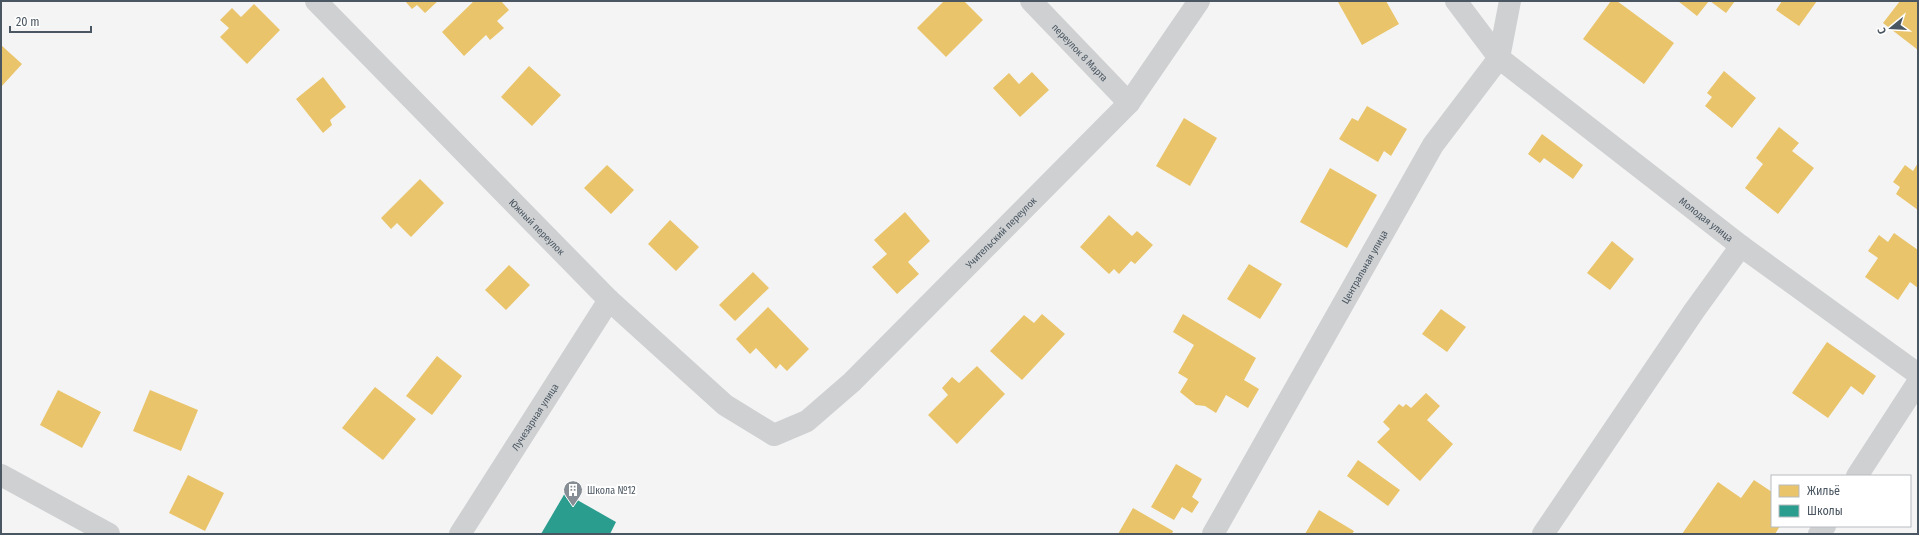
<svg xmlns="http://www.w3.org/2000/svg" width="1919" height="535" viewBox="0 0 1919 535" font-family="'Fira Sans Condensed',sans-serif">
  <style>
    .homes { fill: #e9c46a }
    .schools { fill: #2a9d8f }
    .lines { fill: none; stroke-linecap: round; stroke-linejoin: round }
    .minor { stroke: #ced0d2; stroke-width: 22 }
    .labels { text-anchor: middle; stroke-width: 4; stroke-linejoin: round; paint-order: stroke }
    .street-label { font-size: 10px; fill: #4a5661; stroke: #fff }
    .poi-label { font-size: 10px; fill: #4a5661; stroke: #fff; text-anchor: start }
  </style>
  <rect width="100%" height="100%" fill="#f4f4f4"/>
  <path class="homes" d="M405 1H438L425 13 417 5 412 9Z
    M474 1H501L509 10 497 21 504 28 490 40 486 35 464 56 442 32Z
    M944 1H964L983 20 946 57 917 28Z
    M1339 1H1386L1399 24 1362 45 1338 2Z
    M1611 1H1617L1674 43 1644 84 1583 39Z
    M1678 1H1709L1697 16Z
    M1710 1H1735L1726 13Z
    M1782 1H1817L1799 26 1776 10Z
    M1900 1H1918V50L1883 23Z
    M254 4 280 30 247 64 220 37 229 28 220 20 232 8 241 17Z
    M1 45 22 64 1 87Z
    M529 66 561 95 532 126 501 97Z
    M1724 71 1756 98 1732 128 1705 106 1712 97 1707 93Z
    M1032 72 1049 90 1020 117 993 88 1009 73 1019 84Z
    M323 77 346 107 330 120 332 125 323 133 296 99Z
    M1367 106 1407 129 1391 156 1384 151 1378 162 1339 139 1352 118 1358 121Z
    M1184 118 1217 138 1190 186 1156 166Z
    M1779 127 1799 143 1792 151 1814 168 1778 214 1745 188 1763 164 1756 158Z
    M1542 134 1583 165 1573 179 1544 158 1540 163 1528 154Z
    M1918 163V210L1896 194 1900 187 1893 182 1905 165 1913 171Z
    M607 165 634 190 611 214 584 188Z
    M1330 168 1377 195 1347 248 1300 222Z
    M420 179 444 203 411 237 397 223 391 229 381 218Z
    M905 212 930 241 908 262 919 274 897 294 872 267 887 254 874 240Z
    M1109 215 1132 236 1137 231 1153 245 1135 264 1131 261 1119 274 1114 269 1109 274 1080 247Z
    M670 220 699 247 676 271 648 244Z
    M1894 233 1918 250V288L1910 282 1898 300 1865 277 1878 258 1868 251 1879 235 1888 242Z
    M1612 241 1634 259 1610 290 1587 273Z
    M1249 264 1282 284 1260 319 1227 299Z
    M509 265 530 285 506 310 485 290Z
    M753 272 769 288 735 321 719 305Z
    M768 307 809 349 787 371 780 364 776 369 756 348 750 354 736 339Z
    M1441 309 1466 327 1447 352 1422 334Z
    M1042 314 1065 334 1022 380 990 351 1024 315 1034 323Z
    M1183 314 1256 358 1244 380 1259 389 1248 408 1226 395 1216 413 1205 406 1196 405 1180 392 1188 379 1178 373 1194 345 1173 332Z
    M1827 342 1876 376 1863 395 1851 386 1828 418 1792 393Z
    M437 356 462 376 432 415 406 396Z
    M977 366 1005 394 957 444 928 415 948 395 942 388 952 377 959 383Z
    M375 387 416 419 383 460 342 428Z
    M58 390 101 412 82 448 40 425Z
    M150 390 198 410 181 451 133 431Z
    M1426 393 1440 406 1427 420 1453 444 1420 481 1377 442 1390 429 1383 422 1399 404 1403 407 1406 404 1411 408Z
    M1358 460 1400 490 1388 506 1347 476Z
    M1176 464 1202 479 1192 497 1199 502 1192 513 1182 507 1174 520 1151 507Z
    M188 475 224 493 205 531 169 513Z
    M1754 480 1772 492V526H1780L1775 534H1682L1718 482 1741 498Z
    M1133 508 1173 531 1172 534H1118Z
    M1319 510 1354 531 1352 534H1305Z"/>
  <path class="schools" d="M565 493 616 522 610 534H541Z"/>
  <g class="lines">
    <g class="minor">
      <path id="s1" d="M316 1 609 300 725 405 774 435 807 421 852 382 1129 103 1199 1"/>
      <path id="s2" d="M1031 1 1129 103"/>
      <path id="s3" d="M1456 1 1499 58 1741 246 1918 374"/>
      <path d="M1 475 109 534"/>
      <path d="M1857 476 1918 382"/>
      <path id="s4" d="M460 534 609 300"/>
      <path id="s5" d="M1213 534 1433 145 1499 58 1510 1"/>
      <path d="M1543 534 1694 311 1741 246"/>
      <path d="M1819 534 1825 526"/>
    </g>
  </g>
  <defs>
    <symbol id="building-pin" viewBox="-11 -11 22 30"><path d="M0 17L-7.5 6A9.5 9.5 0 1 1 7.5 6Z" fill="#868d94" stroke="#fff"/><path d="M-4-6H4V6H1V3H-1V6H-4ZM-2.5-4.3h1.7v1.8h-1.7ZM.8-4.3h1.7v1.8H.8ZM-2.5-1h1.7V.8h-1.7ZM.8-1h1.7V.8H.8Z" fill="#fff"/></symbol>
  </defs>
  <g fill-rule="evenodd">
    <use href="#building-pin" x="562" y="479" width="22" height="30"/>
  </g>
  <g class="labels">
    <g class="street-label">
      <text dy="4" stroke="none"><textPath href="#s2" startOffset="71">переулок 8 Марта</textPath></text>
      <text dy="4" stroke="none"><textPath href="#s3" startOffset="334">Молодая улица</textPath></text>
      <text dy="4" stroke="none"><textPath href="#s1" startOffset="316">Южный переулок</textPath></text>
      <text dy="4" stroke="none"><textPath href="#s1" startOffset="939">Учительский переулок</textPath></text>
      <text dy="4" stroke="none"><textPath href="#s5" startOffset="307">Центральная улица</textPath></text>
      <text dy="4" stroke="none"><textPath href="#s4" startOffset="139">Лучезарная улица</textPath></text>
    </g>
    <g class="poi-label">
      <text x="587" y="494">Школа №12</text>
    </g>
  </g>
  <rect width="1919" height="535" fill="none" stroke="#4a5661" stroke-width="4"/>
  <rect x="1771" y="475" width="140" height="52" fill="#ffffff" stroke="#b7bbc0"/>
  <rect x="1779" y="485" width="20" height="12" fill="#e9c46a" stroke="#b7bbc0"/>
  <text x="1807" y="495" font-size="12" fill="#4a5661">Жильё</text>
  <rect x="1779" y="505" width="20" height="12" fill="#2a9d8f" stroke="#b7bbc0"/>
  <text x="1807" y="515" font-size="12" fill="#4a5661">Школы</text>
  <g transform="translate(1891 28) rotate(252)" stroke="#ffffff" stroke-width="3" paint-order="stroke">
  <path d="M0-3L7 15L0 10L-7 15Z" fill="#4a5661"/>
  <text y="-6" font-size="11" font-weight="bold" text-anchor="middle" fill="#4a5661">С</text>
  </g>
  <path d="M10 26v6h81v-6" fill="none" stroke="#4a5661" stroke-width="2"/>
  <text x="16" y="26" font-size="12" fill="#4a5661" stroke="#ffffff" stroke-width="3" paint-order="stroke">20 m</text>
</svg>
